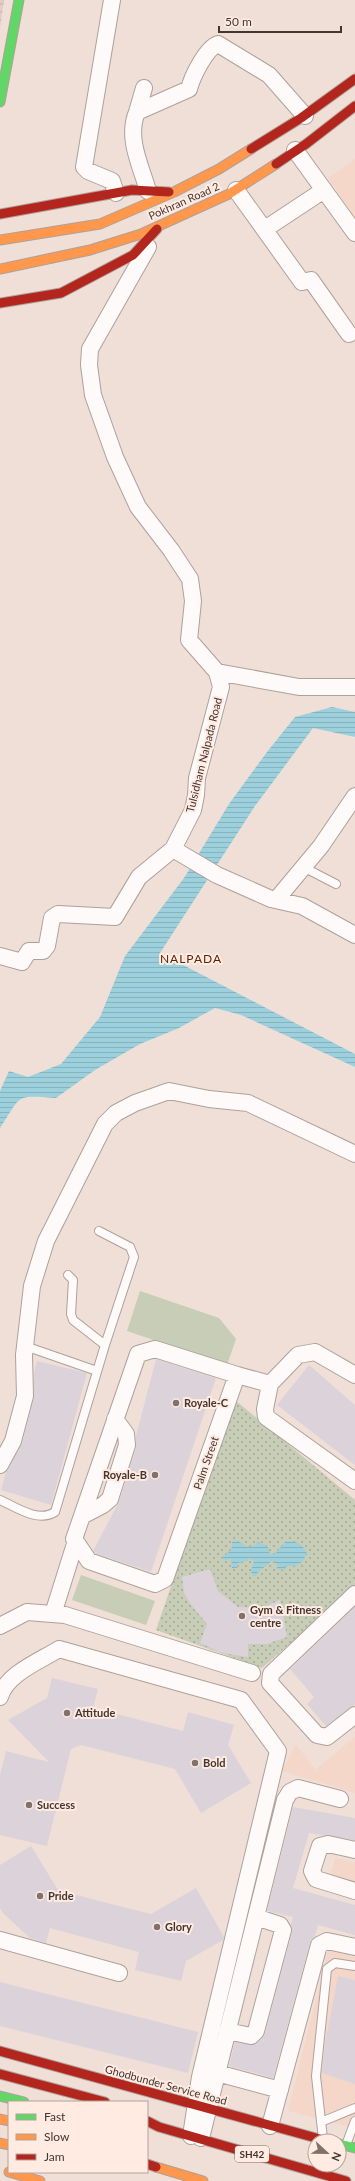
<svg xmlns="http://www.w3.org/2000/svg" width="355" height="2181" viewBox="0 0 355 2181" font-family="Lato,sans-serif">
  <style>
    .built { fill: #f4d7c9 }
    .industrial { fill: url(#industrial-grid) }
    .grass { fill: #c7cdb6 }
    .park { fill: url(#park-dots) }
    .water { fill: url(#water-rules) }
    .building { fill: #dbd2da }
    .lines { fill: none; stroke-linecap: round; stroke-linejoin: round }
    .lane-casing { stroke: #aea19a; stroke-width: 10 }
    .street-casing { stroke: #aea19a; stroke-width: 18 }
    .fast-casing { stroke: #aea19a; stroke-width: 11 }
    .slow-casing { stroke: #aea19a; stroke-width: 11 }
    .jam-casing { stroke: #aea19a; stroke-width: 11 }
    .lane { stroke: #fdfaf9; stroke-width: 8 }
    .street { stroke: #fdfaf9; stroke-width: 16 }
    .fast { stroke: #63d668; stroke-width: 9 }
    .slow { stroke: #ff974d; stroke-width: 9 }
    .jam { stroke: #b3261e; stroke-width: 9 }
    .poi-dot { fill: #80716a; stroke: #ffebe2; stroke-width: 1.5 }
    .labels { text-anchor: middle; stroke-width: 4; stroke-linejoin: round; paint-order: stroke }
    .shield { fill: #ffebe2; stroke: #7b6c65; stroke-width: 1 }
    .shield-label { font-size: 10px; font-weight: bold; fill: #433630 }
    .street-label { font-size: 11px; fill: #433630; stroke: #ffebe2 }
    .poi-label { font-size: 11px; font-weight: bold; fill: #433630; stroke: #ffebe2; text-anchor: start }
    .neighbourhood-label { font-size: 12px; letter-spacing: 1px; fill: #57270b; stroke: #ffebe2 }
  </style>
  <defs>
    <pattern id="industrial-grid" width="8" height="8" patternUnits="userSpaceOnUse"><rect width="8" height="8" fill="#e2cfc4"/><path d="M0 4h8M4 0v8" fill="none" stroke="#c3b2a9"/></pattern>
    <pattern id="park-dots" width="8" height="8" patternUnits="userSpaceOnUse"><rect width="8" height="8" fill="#c7cdb6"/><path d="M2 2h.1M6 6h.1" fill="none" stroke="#a3a794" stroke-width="1.8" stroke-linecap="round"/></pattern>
    <pattern id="water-rules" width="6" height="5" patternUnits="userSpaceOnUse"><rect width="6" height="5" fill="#9cd0dc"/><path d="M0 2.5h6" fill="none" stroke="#88b3bd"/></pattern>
  </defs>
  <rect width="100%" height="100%" fill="#f0dfd6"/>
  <path class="built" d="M355 159V218L328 178Z
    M355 1737V1793L282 1771 296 1744 315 1770Z
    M335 1858 355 1862V1885L330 1877Z
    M328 1951 355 1955V2128L288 2111Z"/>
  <path class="industrial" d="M0 0H4L0 28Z"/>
  <path class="grass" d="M140 1291 219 1318 236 1339 227 1365 127 1331Z
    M81 1575 155 1601 146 1625 72 1600Z"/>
  <path class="park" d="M235 1400 355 1500V1586L262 1668 156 1630Z"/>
  <path class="water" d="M332 707 355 712V737L313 728 255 806 160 953 355 1054V1067L241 1015 215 1008 179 1028 140 1044 95 1070 56 1098C15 1095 22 1094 0 1128V1091L9 1071 28 1077 61 1064 100 1017 125 956 184 878 229 804 267 752 295 717Z
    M236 1540 248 1547 254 1546 258 1542 268 1547 270 1555 275 1554 286 1541C297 1541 302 1544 307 1553 302 1564 298 1567 286 1566L285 1570 277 1569V1565L273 1560 258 1572 256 1577 252 1575 251 1570 254 1561 250 1558 247 1561 238 1563 237 1568H232L231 1559 226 1560 221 1559C227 1552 233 1552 232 1542Z"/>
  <path class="building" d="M156 1359 216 1378 151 1572 95 1553 93 1551 119 1502 136 1448V1436Z
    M37 1361 87 1373 51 1505 1 1490 6 1472 22 1443 34 1398V1373Z
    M309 1365 355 1405V1465L277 1405Z
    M210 1569 218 1591 238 1607 262 1608 280 1600 287 1637 267 1644H248V1657L222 1653 200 1643 207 1624 191 1605 184 1593 182 1577Z
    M355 1607V1704L326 1726 307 1704 314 1697 290 1669Z
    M52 1678 98 1689 93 1708 183 1731 188 1712 234 1725 228 1745 251 1783 201 1813 175 1769 81 1745 71 1749 47 1846 0 1835V1775L6 1751 49 1762 8 1720 47 1698Z
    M293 1807 355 1818V1840L309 1833 293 1888 355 1905V1935L318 1925 315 1936 310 1943 273 2078 229 2066 235 2042 253 2045 265 2034 292 1932 291 1924 293 1917 267 1911Z
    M31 1846 58 1890 103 1902 151 1914 196 1888 224 1937 223 1940 186 1961 181 1981 135 1970 139 1952 50 1928 46 1943 30 1938 4 1914 0 1908V1865Z
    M338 1976 355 1980V2084L322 2073 325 2044Z
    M0 1982 198 2032 188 2073 0 2026Z"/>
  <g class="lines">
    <defs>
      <path id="lane" d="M303 867 336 884
        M99 1231 130 1247 134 1257 105 1345
        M25 1346 97 1371
        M0 1500C16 1507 38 1523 55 1512L105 1345 73 1320 71 1314 73 1280 68 1275
        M321 2122 355 2108
        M323 2139 316 2076 327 1969 335 1963 355 1966
        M346 2145 355 2121"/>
      <path id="street" d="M112 0 84 167 88 171 112 181 116 193
        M137 112 144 88
        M295 150 355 233
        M236 190 302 282 311 280 349 334
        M148 191C141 166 126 138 137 112L189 89C192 77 206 48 218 44L269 75 305 116
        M265 229 324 190
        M148 247 90 349 89 365 93 395 115 457 138 507 171 550 190 579 193 601 189 640 217 672 299 687H355
        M173 849 217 875 271 899 302 906 355 935
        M276 900 321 846 355 796
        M0 956 22 962 29 951H43L47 946 52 918 58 914 115 917 139 877 173 849 193 810 196 795 197 778 221 687 217 672
        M237 1375 155 1349 138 1354 74 1539 89 1561 155 1584 165 1579 237 1375 270 1384 298 1355 315 1352 355 1375
        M270 1384 265 1409 266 1417 355 1481
        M0 1465 13 1441 25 1396 24 1355 32 1286 46 1241 105 1124 116 1113 135 1103 169 1091 209 1099 248 1103 355 1154
        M82 1516 103 1505 110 1499 127 1445 126 1434 115 1419
        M355 1594 271 1674 270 1683 317 1735 327 1737 355 1715
        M53 1614 74 1547
        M0 1626 27 1612 65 1615 252 1673
        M0 1697C6 1674 40 1661 59 1649L241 1700 278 1751 200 2077 191 2136
        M355 1850 328 1844 320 1846 312 1871 316 1879 355 1891
        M0 1940 119 1973
        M227 2031 251 2036 256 2031 283 1930 280 1925 256 1917
        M217 2073 280 2090
        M270 2126 319 1945 327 1941 355 1947
        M201 2138 285 1800 290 1792 298 1788 340 1799"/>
      <path id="fast" d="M0 102 19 0
        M0 2096 24 2102
        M339 2144 355 2148"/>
      <path id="slow" d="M0 240 100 224 174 192 219 169 251 149
        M0 269 90 250 141 234 229 194 276 164
        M0 2119 9 2121
        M0 2143 9 2145
        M156 2167 203 2181
        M9 2172 40 2181"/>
      <path id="jam" d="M251 149 301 118 355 79
        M276 164 306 144 355 106
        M0 214 132 190 169 192
        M0 303 61 293 133 255 157 229
        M0 2051 327 2141
        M0 2074 105 2102
        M147 2121 159 2127
        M159 2127 346 2181
        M147 2164 156 2167"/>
    </defs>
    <use href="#lane" class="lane-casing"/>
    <use href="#street" class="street-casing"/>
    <use href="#fast" class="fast-casing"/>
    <use href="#slow" class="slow-casing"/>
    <use href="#jam" class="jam-casing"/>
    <use href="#lane" class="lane"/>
    <use href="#street" class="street"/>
    <use href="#fast" class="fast"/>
    <use href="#slow" class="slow"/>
    <use href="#jam" class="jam"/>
  </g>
  <g class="poi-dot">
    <circle cx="176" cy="1403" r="4"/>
    <circle cx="155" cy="1475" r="4"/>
    <circle cx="242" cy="1616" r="4"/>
    <circle cx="67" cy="1713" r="4"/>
    <circle cx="195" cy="1763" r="4"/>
    <circle cx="29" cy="1805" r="4"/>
    <circle cx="40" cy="1896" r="4"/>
    <circle cx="157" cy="1927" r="4"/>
  </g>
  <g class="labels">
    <rect class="shield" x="235" y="2146" width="34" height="16" rx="3"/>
    <g class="shield-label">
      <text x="252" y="2158">SH42</text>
    </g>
    <g class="street-label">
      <text transform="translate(184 201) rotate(-24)" y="4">Pokhran Road 2</text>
      <text transform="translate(204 755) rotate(-76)" y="4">Tulsidham Nalpada Road</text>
      <text transform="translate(206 1463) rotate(-71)" y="4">Palm Street</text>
      <text transform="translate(166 2085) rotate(15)" y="4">Ghodbunder Service Road</text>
    </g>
    <g class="poi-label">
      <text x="184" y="1407">Royale-C</text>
      <text x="147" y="1479" text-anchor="end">Royale-B</text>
      <text x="250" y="1614">Gym &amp; Fitness<tspan x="250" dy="13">centre</tspan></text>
      <text x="75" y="1717">Attitude</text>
      <text x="203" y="1767">Bold</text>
      <text x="37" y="1809">Success</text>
      <text x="48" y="1900">Pride</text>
      <text x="165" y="1931">Glory</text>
    </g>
    <g class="neighbourhood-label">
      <text x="191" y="963">NALPADA</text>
    </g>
  </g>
  <rect x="8" y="2101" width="140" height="72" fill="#ffebe2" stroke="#b4a39b"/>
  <rect x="16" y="2114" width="20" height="6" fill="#63d668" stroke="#b4a39b"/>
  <text x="44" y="2121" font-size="12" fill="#433630">Fast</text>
  <rect x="16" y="2134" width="20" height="6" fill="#ff974d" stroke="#b4a39b"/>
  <text x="44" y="2141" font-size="12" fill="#433630">Slow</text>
  <rect x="16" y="2154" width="20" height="6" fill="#b3261e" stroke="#b4a39b"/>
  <text x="44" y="2161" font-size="12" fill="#433630">Jam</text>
  <g transform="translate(327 2153) rotate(112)"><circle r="19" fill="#ffebe2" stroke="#b4a39b"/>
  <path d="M0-3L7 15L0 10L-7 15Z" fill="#80716a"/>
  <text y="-6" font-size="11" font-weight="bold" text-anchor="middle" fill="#433630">N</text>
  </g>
  <path d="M219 26v6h122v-6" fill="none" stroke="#433630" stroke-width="2"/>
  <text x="225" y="26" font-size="12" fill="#433630" stroke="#ffebe2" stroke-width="3" paint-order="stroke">50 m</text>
</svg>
